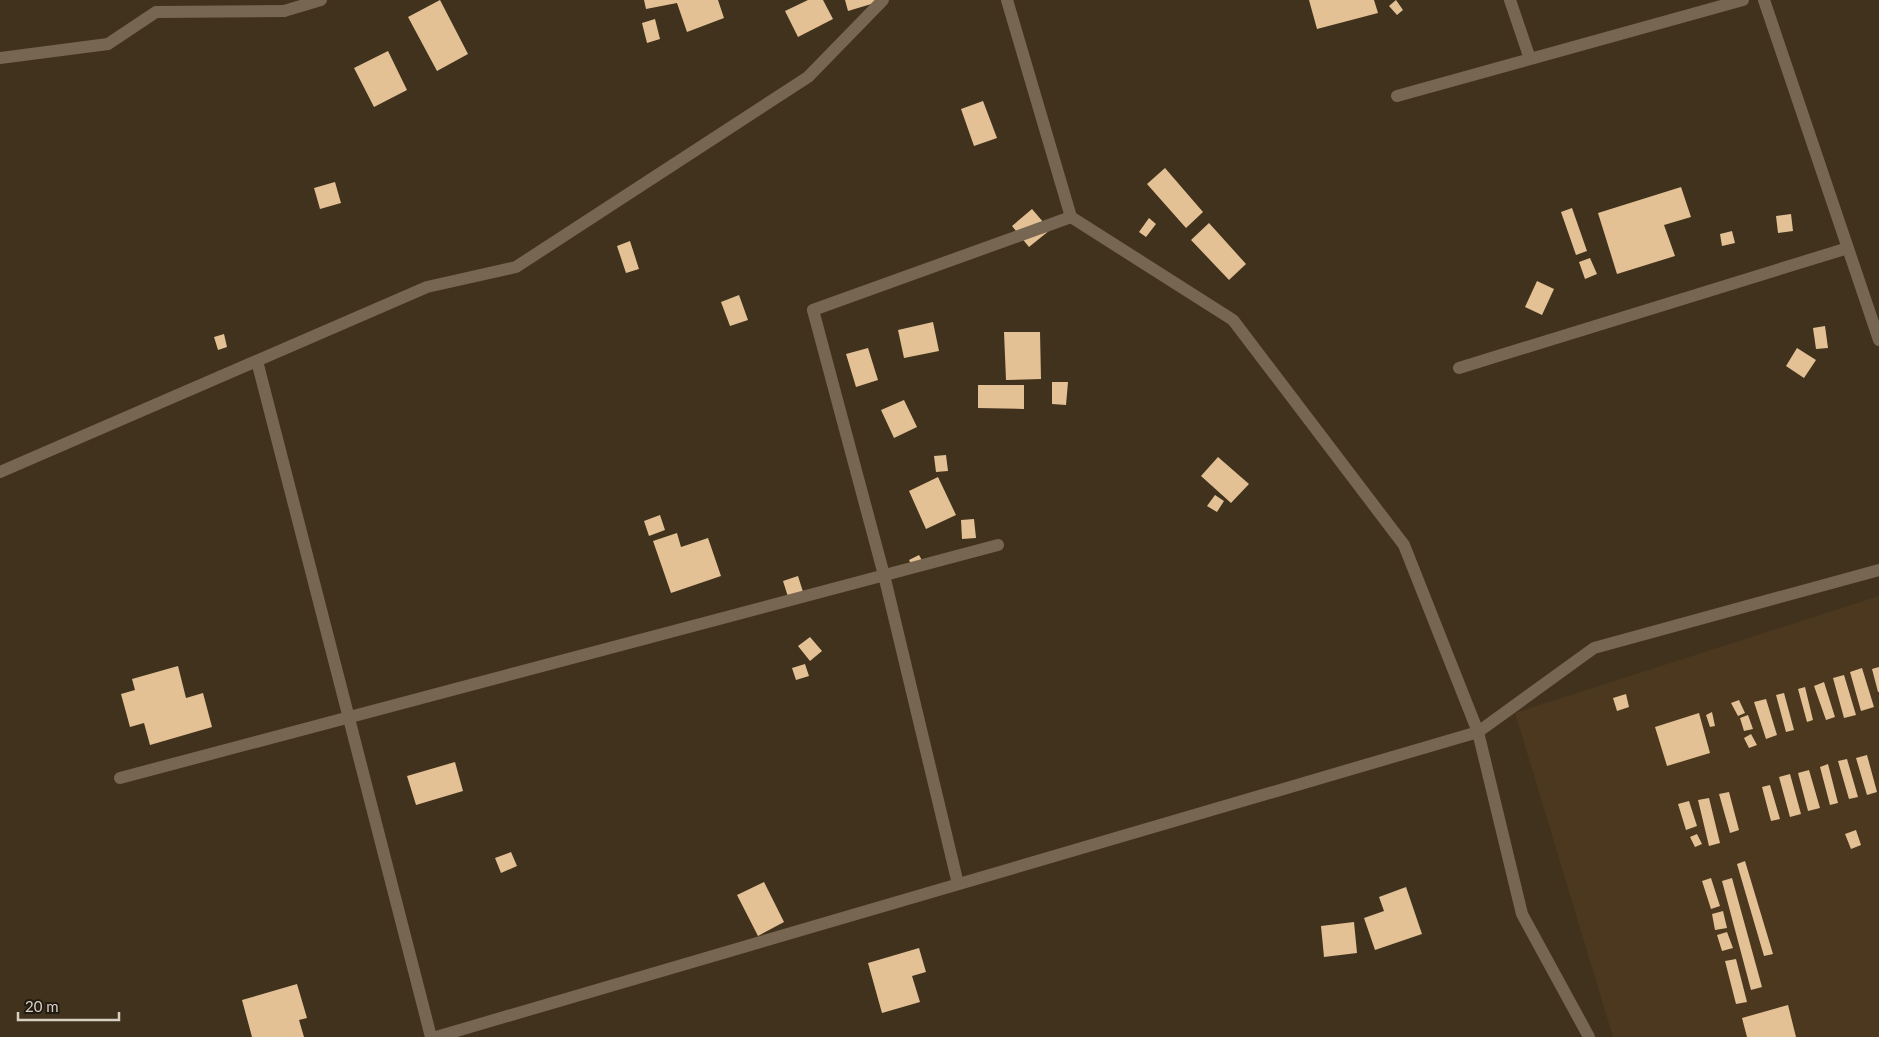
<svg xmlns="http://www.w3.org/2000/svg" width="1879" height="1037" viewBox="0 0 1879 1037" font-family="Lato,sans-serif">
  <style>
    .built { fill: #4b381e }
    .building { fill: #e3c195 }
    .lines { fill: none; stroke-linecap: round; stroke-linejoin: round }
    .service { stroke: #776651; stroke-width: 12 }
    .minor { stroke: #776651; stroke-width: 12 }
  </style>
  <rect width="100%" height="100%" fill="#41321e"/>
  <path class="built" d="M1879 596V1037H1613L1515 713Z"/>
  <path class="building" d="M440 0 468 54 437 71 408 17Z
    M644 0H718L724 18 687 32 677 3 646 9Z
    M808 0H823L833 19 798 37 785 11Z
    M845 0H878V2L848 11Z
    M1309 0H1374L1378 13 1317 29Z
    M1396 0 1403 10 1397 15 1389 6Z
    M655 19 660 39 647 43 642 23Z
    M388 51 407 90 374 107 354 68Z
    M983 101 997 138 974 146 961 109Z
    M1165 168 1203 212 1186 228 1147 184Z
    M335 182 341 203 320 209 314 188Z
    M1681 187 1691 217 1664 225 1675 256 1617 274 1598 213Z
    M1572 208 1587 251 1576 255 1561 212Z
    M1032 209 1050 230 1029 247 1012 226Z
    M1791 214 1793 231 1778 233 1776 216Z
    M1149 218 1156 224 1146 237 1139 232Z
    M1209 223 1246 264 1229 280 1191 240Z
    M1732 231 1735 243 1722 246 1720 234Z
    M630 241 639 269 626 273 617 246Z
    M1590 258 1597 274 1585 279 1579 262Z
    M1537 281 1554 289 1542 315 1525 307Z
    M739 295 748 320 730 326 721 302Z
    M933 322 939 351 904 358 898 330Z
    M1825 326 1828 348 1816 349 1813 328Z
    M1004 332H1040L1041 379 1006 380Z
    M224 334 227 347 218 350 214 337Z
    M868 348 878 380 856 387 846 354Z
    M1797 348 1816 360 1804 378 1786 366Z
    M1052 382H1068L1066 405 1052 404Z
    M978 385H1024V409L978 408Z
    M904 400 917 427 894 438 881 410Z
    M946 455 948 471 936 472 934 456Z
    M1218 457 1249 484 1231 503 1201 476Z
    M938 477 956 515 926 529 909 491Z
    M1215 495 1224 501 1217 512 1207 506Z
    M660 515 665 530 649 536 644 521Z
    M974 519 976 538 962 539 961 520Z
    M677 533 681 547 708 538 721 576 671 593 653 541Z
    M919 555 924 564 914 569 909 560Z
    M798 576 805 598 790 603 783 581Z
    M810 637 822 651 810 661 798 646Z
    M805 664 809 676 796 680 792 668Z
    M178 666 186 698 203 693 212 727 150 745 144 723 130 727 121 694 135 690 132 679Z
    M1879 667V692H1878L1872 669Z
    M1862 668 1874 707 1861 711 1850 672Z
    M1844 675 1856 715 1844 718 1833 678Z
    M1824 682 1835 717 1826 720 1814 686Z
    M1805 687 1813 720 1807 722 1798 689Z
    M1784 693 1794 730 1786 732 1776 695Z
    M1626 694 1629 707 1617 711 1613 698Z
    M1766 699 1777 735 1766 739 1754 702Z
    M1739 700 1745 713 1738 716 1731 703Z
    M1712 712 1715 726 1710 727 1706 715Z
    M1699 713 1710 753 1667 766 1655 727Z
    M1748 715 1753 729 1744 731 1740 718Z
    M1751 734 1757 745 1749 748 1744 738Z
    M1867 755 1877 792 1867 795 1856 758Z
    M1847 759 1858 797 1849 799 1838 761Z
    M455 762 463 791 416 805 407 776Z
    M1828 764 1838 803 1830 805 1820 767Z
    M1809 770 1820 808 1808 811 1798 773Z
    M1790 774 1801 814 1790 817 1779 777Z
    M1770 785 1780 819 1771 821 1762 787Z
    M1729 792 1739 830 1730 833 1719 794Z
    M1709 798 1720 843 1709 846 1698 800Z
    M1689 801 1697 826 1686 830 1678 804Z
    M1856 830 1861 845 1851 849 1845 834Z
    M1697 834 1702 844 1695 847 1690 837Z
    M511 852 517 866 501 873 495 858Z
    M1745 861 1773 954 1764 956 1737 864Z
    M1711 878 1720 906 1711 909 1702 881Z
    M1732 878 1762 987 1751 990 1722 881Z
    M764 882 784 922 758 936 737 895Z
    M1406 887 1422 934 1375 950 1364 918 1384 911 1379 897Z
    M1723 911 1727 928 1715 930 1712 914Z
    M1354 922 1357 953 1324 957 1321 926Z
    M1727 932 1733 948 1722 951 1717 935Z
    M919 948 926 972 912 976 920 1002 882 1013 868 963Z
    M1736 959 1747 1002 1736 1004 1725 961Z
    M297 984 307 1018 299 1020 304 1037H252L242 1000Z
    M1788 1005 1796 1037H1747L1742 1018Z"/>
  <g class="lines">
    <path class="service" d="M1007 0 1071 217 1233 320 1404 545 1478 732
      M0 58 108 44 156 12 284 11
      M813 310 1071 217"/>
    <path class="minor" d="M1510 0 1530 59
      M1764 0 1879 340
      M284 11 321 0
      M1397 96 1743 0
      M813 310 884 575 958 884
      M257 361 431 1037
      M1459 368 1848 248
      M0 472 427 287 516 267 808 77 883 0
      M1478 732 1522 914 1589 1037
      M120 778 998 545
      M436 1037 1478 732 1594 648 1879 570"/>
  </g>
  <path d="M18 1012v8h101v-8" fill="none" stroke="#d9d0c4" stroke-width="2.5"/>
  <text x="25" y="1012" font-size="15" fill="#d9d0c4" stroke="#221b12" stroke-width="4" paint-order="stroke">20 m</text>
</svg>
